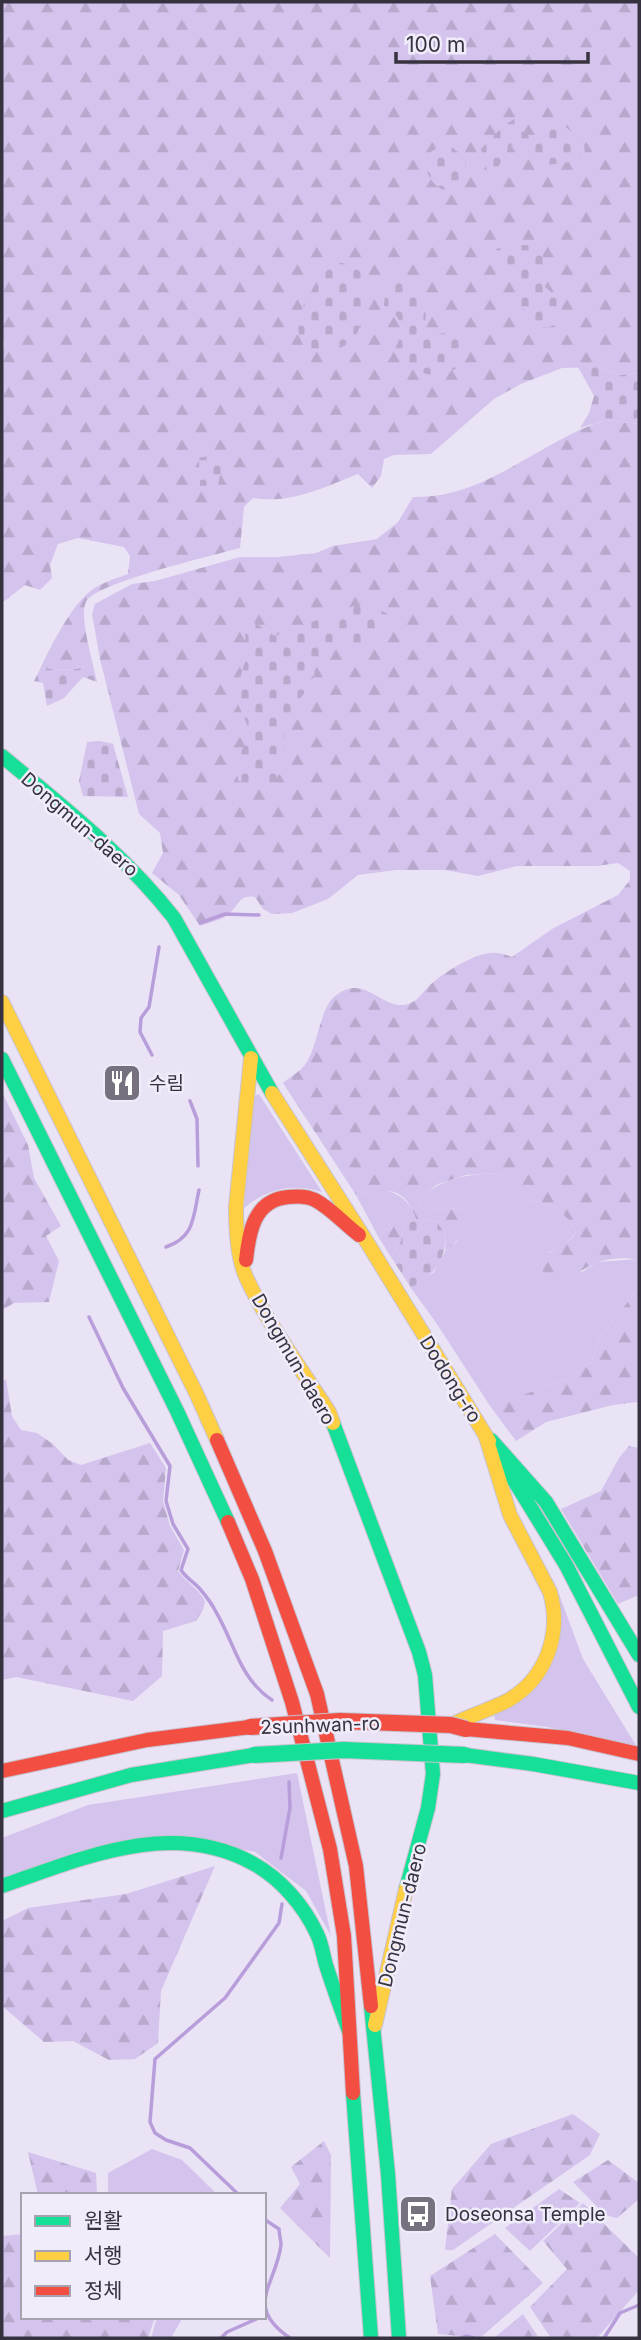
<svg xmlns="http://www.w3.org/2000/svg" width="641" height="2340" viewBox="0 0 641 2340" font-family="Inter,'Noto Sans KR',sans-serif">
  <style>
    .green { fill: #d4c3ed }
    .forest { fill: url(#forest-firs) }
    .cemetery { fill: url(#cemetery-stones) }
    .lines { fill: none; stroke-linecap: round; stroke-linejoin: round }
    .stream { stroke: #b89ddb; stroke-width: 3.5 }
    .fast-casing { stroke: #c7c2d0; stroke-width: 16 }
    .slow-casing { stroke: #c7c2d0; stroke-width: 16 }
    .jam-casing { stroke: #c7c2d0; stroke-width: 16 }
    .fast { stroke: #16e098; stroke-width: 14 }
    .slow { stroke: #ffcf43; stroke-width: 14 }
    .jam { stroke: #f24e42; stroke-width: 14 }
    .fast-bridge-casing { stroke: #c7c2d0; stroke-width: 18; stroke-linecap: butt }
    .jam-bridge-casing { stroke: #c7c2d0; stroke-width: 18; stroke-linecap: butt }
    .fast-bridge { stroke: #16e098; stroke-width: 16 }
    .jam-bridge { stroke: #f24e42; stroke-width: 16 }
    .labels { text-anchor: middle; stroke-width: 5; stroke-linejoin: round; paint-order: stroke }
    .street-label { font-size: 19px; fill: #37323f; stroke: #f1ecfa }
    .poi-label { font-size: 19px; fill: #37323f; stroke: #f1ecfa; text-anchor: start }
  </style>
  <defs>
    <pattern id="forest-firs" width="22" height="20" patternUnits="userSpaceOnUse" patternTransform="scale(1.75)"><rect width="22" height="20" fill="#d4c3ed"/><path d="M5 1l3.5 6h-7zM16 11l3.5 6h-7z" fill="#b7a8cc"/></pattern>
    <pattern id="cemetery-stones" width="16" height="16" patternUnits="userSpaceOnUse" patternTransform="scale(1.75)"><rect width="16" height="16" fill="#d4c3ed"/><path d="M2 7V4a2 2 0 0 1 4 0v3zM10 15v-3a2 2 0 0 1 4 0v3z" fill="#b7a8cc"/></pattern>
  </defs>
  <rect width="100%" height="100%" fill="#eae3f5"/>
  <path class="green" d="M259 1094 322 1192C292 1183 268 1188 244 1208L254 1096Z
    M497 1173 515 1183 531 1200 556 1208 569 1220 576 1232 564 1246 548 1252 582 1272 597 1262 638 1259 639 1287 600 1338 592 1361 569 1379 490 1406 437 1324 411 1288 434 1272 445 1252 457 1241 463 1208 433 1210 421 1205 420 1197C447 1177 464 1175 497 1173Z
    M381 1188C399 1194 410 1200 416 1219L404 1225 399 1220H393L379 1238 356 1195Z
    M559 1594 583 1659 637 1747 547 1727 495 1720 494 1716 536 1684Z
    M297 1773 331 1936 306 1891 255 1852 188 1838 2 1880V1838L88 1805Z
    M152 2149 182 2160 218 2195H108V2173Z
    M157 2317H183L171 2338H151Z"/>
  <path class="forest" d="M2 2H639V373L620 375 599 367 562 368 521 384 494 399 431 454 394 455 384 459 381 476 372 488 358 474C322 488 292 504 253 498L244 507 240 548C215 555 94 583 86 602 80 614 89 647 92 661 77 675 59 667 40 669 51 646 69 610 88 593 99 583 115 579 128 574L130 556 124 547 78 538 58 544 50 565 52 578 40 590 25 585 2 603V359L4 342 2 337Z
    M606 420 639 424V1260C629 1257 607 1258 596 1263 574 1273 564 1287 541 1270L539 1259C552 1249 567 1247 576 1232L569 1220 556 1208 531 1200 515 1183 497 1173 466 1175 438 1184 420 1197 421 1205 433 1210 463 1208 468 1211C469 1230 458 1240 445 1252L446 1235 437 1222 416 1219C405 1186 385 1187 356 1195L283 1083C290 1077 299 1072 304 1066 317 1051 320 1008 334 997 363 972 379 1007 404 1005 417 1003 421 994 429 986 443 973 477 951 496 953 501 953 507 955 512 957L552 929 618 895 630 880V871L618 863 597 866H517L478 876 445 870H396L358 875 328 899 292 913 272 914 263 909 255 897C239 894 238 907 228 915 220 920 209 923 200 926L179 895 152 873 163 853 160 833 139 814 100 659 92 614 95 604 132 584 155 581 240 557H278L316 553 333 546 377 539 398 522 413 497C487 499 538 441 606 420Z
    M2 1092 28 1145 34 1178 61 1226 46 1236 59 1261 49 1302 14 1303 2 1310Z
    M399 1219 404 1225 401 1241 391 1257 379 1238 393 1220Z
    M639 1287V1404L637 1402 613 1405 546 1422 516 1441 490 1406 569 1379 592 1361 600 1338Z
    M6 1379 12 1416 21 1430 37 1433 53 1444 68 1460 81 1465 150 1443 166 1468 163 1501 170 1526 184 1550 178 1571C187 1583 198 1588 205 1601L203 1610 196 1621 163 1631 162 1676 133 1701 16 1677 2 1680V1382Z
    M629 1446 639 1448V1595L618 1604 561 1509 601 1491 619 1458Z
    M215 1866 161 1991 158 2043 135 2059 109 2060 73 2041 44 2042 2 2006V1921L28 1908 126 1894Z
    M573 2114 600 2134 590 2155 453 2250H445L452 2189 491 2144Z
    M324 2141 331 2155 330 2258 280 2208 300 2184 291 2167Z
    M28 2152 96 2173 97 2195H38Z
    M608 2160 639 2183V2199L617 2218 605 2215 573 2182Z
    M559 2189 580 2203 530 2251 505 2228Z
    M583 2203 639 2258V2290L597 2338H551L530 2307 567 2269 543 2241Z
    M23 2234V2317H155L148 2338H2V2236Z
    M495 2234 543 2283 480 2338 438 2334 430 2276Z
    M523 2314 539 2338H494Z"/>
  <path class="cemetery" d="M516 118 519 129 532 138H542L545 132 559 121 584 143 585 156 569 162 539 166 516 143 511 145 495 172 487 170 481 149 503 126Z
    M440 146 453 148 466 159C465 164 467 172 465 177 456 204 422 188 426 155Z
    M527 245 543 255 544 286C562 301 565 305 557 327H540L519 304C520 272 519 275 491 260L496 249 507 246Z
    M335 262C367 265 371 285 364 312 362 320 359 332 354 338 343 351 324 352 309 352 281 324 315 283 335 262Z
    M406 279C428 292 426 306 425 330L432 336 452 331 463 345 458 367C434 384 412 372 394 351 404 332 405 317 384 306 386 287 385 281 406 279Z
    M578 367H599L620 375 639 373V424L606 420 580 428 589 413 594 396Z
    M213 455 222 467 218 485 200 486 199 458Z
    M354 606H374L394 618 380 634 331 650 316 660 314 676 284 726 283 769 274 782 257 786 238 781 237 759 251 733 238 704 240 678 246 659 245 627 255 623 275 636Z
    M92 661 97 682 83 677 64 698 47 706 43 683 34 681 40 669C59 667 77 675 92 661Z
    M100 741 113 744 128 797 83 796 79 781 87 742Z
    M416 1219 437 1222 446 1235C444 1265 435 1272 411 1288L391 1257 401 1241 404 1225Z"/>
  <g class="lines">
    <path class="stream" d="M200 923 225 914 259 915
      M152 1055 140 1032 141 1018 149 1007 159 947
      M190 1101 197 1119 198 1166
      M166 1247C195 1237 193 1217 199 1190
      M89 1317 123 1388 170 1466 166 1501 173 1524 188 1549 181 1570C187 1579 194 1582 200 1589 206 1596 212 1604 216 1612 235 1644 239 1678 272 1700
      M281 1858 290 1808 289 1782
      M239 2195 190 2148 166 2140 155 2133 150 2122 155 2059 225 1998 279 1923 282 1904
      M264 2219 279 2229C279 2234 281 2240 281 2245 276 2285 243 2306 290 2338
      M221 2338 227 2332 261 2317
      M461 2338 466 2336 473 2338
      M604 2338 620 2313 639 2305"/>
    <defs>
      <path id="fast" d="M2 756C63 807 125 855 174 918L272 1093
        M2 1059 177 1411 228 1522
        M333 1423 419 1652 425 1675 433 1774 428 1808 406 1889
        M491 1440 546 1502 639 1655
        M504 1464 566 1565 639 1707
        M465 1755 533 1764 639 1783
        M2 1811 131 1775 254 1755
        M2 1886C83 1858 172 1818 254 1864 281 1879 304 1906 317 1934 322 1944 323 1955 326 1965 333 1987 341 2009 349 2031
        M371 2006 388 2174 399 2338
        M353 2093 371 2338"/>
      <path id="slow" d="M2 1002 197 1395 217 1440
        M251 1058 236 1207C236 1229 237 1257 246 1277 267 1323 302 1370 329 1412L333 1423
        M272 1093 365 1239 489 1441
        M451 1725C469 1716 489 1710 507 1701 546 1679 562 1634 550 1592L510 1515 485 1434
        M375 2025 406 1889"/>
      <path id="jam" d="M246 1260C249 1232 254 1200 288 1197 297 1196 307 1196 315 1200 332 1209 344 1224 359 1235
        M217 1440 265 1551 317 1694 356 1866 371 2006
        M228 1522 252 1579 292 1702 330 1849 344 1936 353 2093
        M466 1729 568 1738 639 1754
        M2 1771 147 1740 250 1727"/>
    </defs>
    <use href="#fast" class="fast-casing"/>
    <use href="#slow" class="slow-casing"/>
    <use href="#jam" class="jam-casing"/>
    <use href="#fast" class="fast"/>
    <use href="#slow" class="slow"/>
    <use href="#jam" class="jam"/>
    <defs>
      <path id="fast-bridge" d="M254 1755 343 1750 465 1755"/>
      <path id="jam-bridge" d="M250 1727 340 1721 451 1725 466 1729"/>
    </defs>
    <use href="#fast-bridge" class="fast-bridge-casing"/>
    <use href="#jam-bridge" class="jam-bridge-casing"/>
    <use href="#fast-bridge" class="fast-bridge"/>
    <use href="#jam-bridge" class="jam-bridge"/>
  </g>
  <defs>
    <symbol id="restaurant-square" viewBox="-11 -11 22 22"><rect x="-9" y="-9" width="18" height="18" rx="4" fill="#76707f" stroke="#f1ecfa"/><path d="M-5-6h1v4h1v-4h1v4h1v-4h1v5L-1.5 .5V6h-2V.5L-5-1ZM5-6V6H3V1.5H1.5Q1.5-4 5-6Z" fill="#fff"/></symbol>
    <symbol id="bus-square" viewBox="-11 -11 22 22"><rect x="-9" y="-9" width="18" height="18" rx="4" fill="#76707f" stroke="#f1ecfa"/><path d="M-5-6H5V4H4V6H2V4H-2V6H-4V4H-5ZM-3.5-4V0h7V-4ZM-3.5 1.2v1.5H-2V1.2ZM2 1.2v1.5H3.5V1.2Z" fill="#fff"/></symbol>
  </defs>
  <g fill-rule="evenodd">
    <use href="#restaurant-square" x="100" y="1061" width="44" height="44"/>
    <use href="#bus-square" x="396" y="2192" width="44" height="44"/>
  </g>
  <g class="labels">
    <g class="street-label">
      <text transform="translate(80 824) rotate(41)" y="7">Dongmun-daero</text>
      <text transform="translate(294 1359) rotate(60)" y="7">Dongmun-daero</text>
      <text transform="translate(451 1379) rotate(58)" y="7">Dodong-ro</text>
      <text transform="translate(320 1725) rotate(-2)" y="7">2sunhwan-ro</text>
      <text transform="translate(402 1915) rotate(-76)" y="7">Dongmun-daero</text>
    </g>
    <g class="poi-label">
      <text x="149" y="1090">수림</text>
      <text x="445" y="2221">Doseonsa Temple</text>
    </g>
  </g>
  <rect width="641" height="2340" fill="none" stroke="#37323f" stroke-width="7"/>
  <rect x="21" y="2193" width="245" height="126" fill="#f1ecfa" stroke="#a7a2af" stroke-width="2"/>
  <rect x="35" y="2216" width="35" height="10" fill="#16e098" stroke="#a7a2af" stroke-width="2"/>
  <text x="84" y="2228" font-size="21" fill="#37323f">원활</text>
  <rect x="35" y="2251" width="35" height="10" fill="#ffcf43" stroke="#a7a2af" stroke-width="2"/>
  <text x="84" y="2263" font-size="21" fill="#37323f">서행</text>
  <rect x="35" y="2286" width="35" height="10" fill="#f24e42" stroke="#a7a2af" stroke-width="2"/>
  <text x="84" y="2298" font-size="21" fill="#37323f">정체</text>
  <path d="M396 52v10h192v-10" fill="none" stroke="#37323f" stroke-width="3.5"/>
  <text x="406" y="52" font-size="21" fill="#37323f" stroke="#f1ecfa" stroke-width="5" paint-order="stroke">100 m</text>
</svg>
